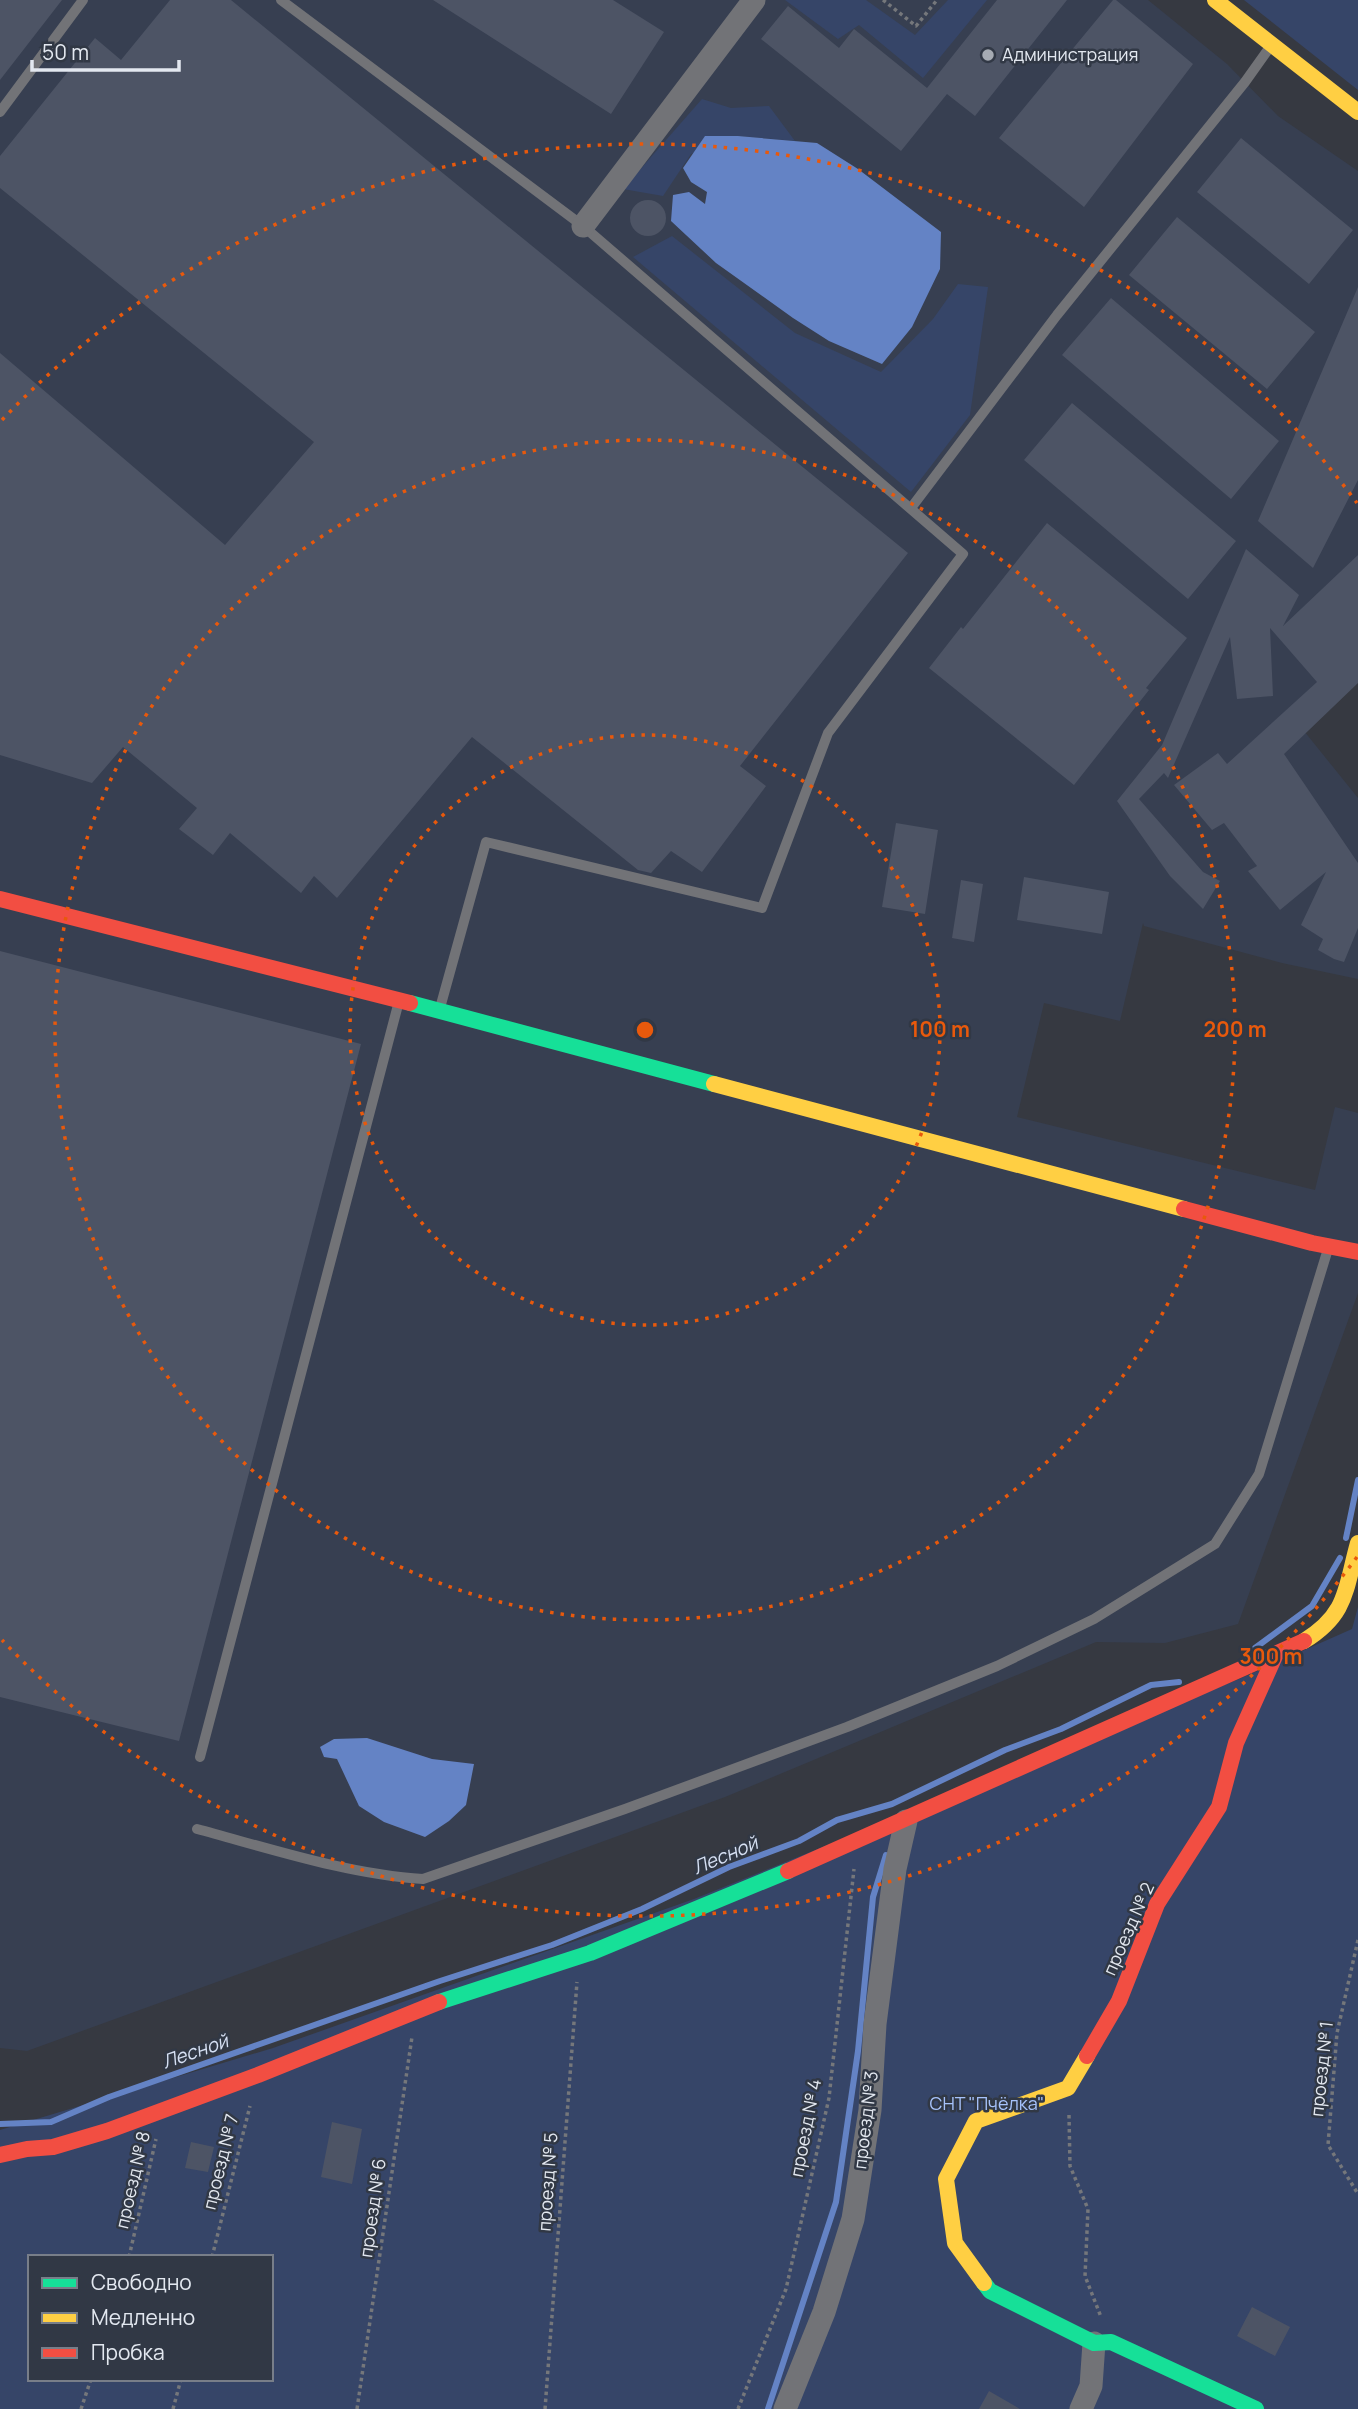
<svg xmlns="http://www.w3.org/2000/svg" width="1358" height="2409" viewBox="0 0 1358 2409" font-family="Manrope,sans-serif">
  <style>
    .built { fill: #373f51 }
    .green { fill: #364568; fill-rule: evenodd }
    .water { fill: #6483c5 }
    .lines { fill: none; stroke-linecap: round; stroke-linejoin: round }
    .stream { stroke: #6483c5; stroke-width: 6 }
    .building { fill: #4d5465 }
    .path { stroke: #75777b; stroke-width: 3.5; stroke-dasharray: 3.5 3.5; stroke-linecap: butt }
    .lane { stroke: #727377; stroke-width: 10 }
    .street { stroke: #727377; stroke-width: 23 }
    .fast { stroke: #16e098; stroke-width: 16 }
    .slow { stroke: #ffcf43; stroke-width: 16 }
    .jam { stroke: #f24e42; stroke-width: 16 }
    .ring { fill: none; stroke: #e8590c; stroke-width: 3.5; stroke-dasharray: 3.5 7 }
    .poi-dot { fill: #a6abb3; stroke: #313845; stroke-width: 2.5 }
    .labels { text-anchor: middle; stroke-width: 5; stroke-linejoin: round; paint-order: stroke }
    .poi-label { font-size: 18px; fill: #e3e8f0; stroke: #313845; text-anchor: start }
    .street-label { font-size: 18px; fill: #e3e8f0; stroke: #313845 }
    .park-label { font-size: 18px; fill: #a6c2fb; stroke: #313845 }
    .water-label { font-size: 19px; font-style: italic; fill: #d6e0f3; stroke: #313845 }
    .centre { fill: #e8590c; stroke: #313845; stroke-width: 3.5 }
    .ring-label { font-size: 21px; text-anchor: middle; font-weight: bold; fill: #e8590c; stroke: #313845; stroke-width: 5; stroke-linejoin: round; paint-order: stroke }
  </style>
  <rect width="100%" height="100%" fill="#363941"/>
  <path class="built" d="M0 0H1148L1227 64 1278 116 1358 171V677L1300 726 1358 798V979L1282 963 1144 926 1143 923 1120 1021 1044 1003 1017 1117 1315 1190 1335 1107 1358 1113V1293L1238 1624 1165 1643 1096 1642 725 1797 27 2051 0 2048Z"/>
  <path class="green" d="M785 0H866L915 35 948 0H987L923 78 859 25 838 39Z
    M1244 0H1358V90Z
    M702 99 731 108 769 106 795 141 738 136 691 154 663 196 623 189Z
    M672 236 795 333 881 372 933 319 958 284 988 287 970 415 911 492 633 257Z
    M1358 1607V2409H0V2130L273 2048 694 1899 1239 1679 1352 1629ZM30 2257H271V2379H30Z"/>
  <path class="water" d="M705 136H738L817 143 858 169 941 232 940 269 912 327 882 364 829 341 793 318 716 263 671 221 673 195 689 192 705 204 707 192 691 182 683 168Z
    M367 1738 432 1759 474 1764 466 1805 449 1821 425 1837 384 1822 359 1806 337 1759 324 1757 320 1747 334 1739Z"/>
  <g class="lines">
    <path class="stream" d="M1346 1538 1358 1480
      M1255 1648 1312 1606 1340 1558
      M0 2124 51 2122 109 2097 440 1981 552 1945 642 1909 729 1867 799 1841 837 1820 892 1804 1005 1750 1061 1729 1151 1685 1179 1682
      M768 2409 836 2202 858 2051 873 1897 886 1855"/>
  </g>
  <path class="building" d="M0 0H62L0 80Z
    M170 0H231L908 553 740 766 766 786 702 872 671 851 651 873 638 870 472 737 337 898 314 876 301 893 230 833 213 855 179 829 197 808 123 747 92 783 0 755V353L225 545 314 442 0 188V156L95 38 121 60Z
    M433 0H613L664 32 611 114Z
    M997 0H1067L975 116 947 94 901 151 761 39 788 6 839 48 854 29 927 88Z
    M1113 0H1116L1193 64 1084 207 999 138Z
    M1241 138 1353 230 1309 284 1197 192Z
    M630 218a18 18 0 1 1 36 0a18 18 0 1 1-36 0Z
    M1177 217 1315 332 1267 389 1129 275Z
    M1358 287V480L1313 568 1258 521Z
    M1111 298 1279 441 1231 499 1062 355Z
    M1072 403 1236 541 1188 599 1024 460Z
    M1047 523 1187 638 1146 688 1149 690 1074 785 929 668 961 627 963 629Z
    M1246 549 1299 595 1283 626 1358 555V683L1284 754 1358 863V928L1344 962 1334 959 1318 950 1323 939 1301 925 1326 872 1280 910 1248 871 1257 866 1224 823 1212 830 1174 785 1218 753 1227 764 1317 682 1270 628 1273 696 1237 699 1230 637 1168 778 1164 773 1139 799 1203 872 1220 881 1203 909 1170 876 1117 801 1162 745Z
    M896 823 938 830 925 914 882 907Z
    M1024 877 1109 892 1102 934 1017 920Z
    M961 880 983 884 974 942 952 938Z
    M0 951 361 1044 179 1741 0 1697Z
    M332 2122 362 2129 352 2184 321 2177Z
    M191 2142 214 2147 208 2172 185 2168Z
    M1252 2307 1290 2327 1275 2356 1237 2336Z
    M989 2391 1020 2409H979Z"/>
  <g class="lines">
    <path class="path" d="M883 0 916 26 937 0
      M1358 1940 1337 2033 1328 2145 1358 2194
      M1069 2115 1070 2166 1088 2209 1085 2276 1101 2317
      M129 2257 156 2139
      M212 2257 250 2106
      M81 2409 91 2379
      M173 2409 181 2379
      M357 2409 412 2037
      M545 2409 577 1982
      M738 2409 786 2289 829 2098 854 1869"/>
    <path class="lane" d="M281 0 583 226 963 554 828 733 762 908 486 842 440 1008
      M0 112 83 0
      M911 508 1057 315 1245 82 1270 47
      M200 1757 398 1005
      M197 1829C268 1848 350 1875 423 1879L625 1809 847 1727 997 1666 1094 1619 1215 1544 1259 1474 1328 1249"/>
    <path class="street" d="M583 226 754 0
      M785 2409 824 2312 853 2219 870 2110 875 2024 895 1869 906 1821
      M1081 2409 1091 2386 1094 2343"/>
    <path class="fast" d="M410 1003 714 1084
      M439 2002 590 1953 788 1871
      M984 2283 990 2291 1094 2343 1111 2342 1256 2409"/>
    <path class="slow" d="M1215 0 1358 112
      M714 1084 1184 1209
      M1304 1641C1348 1614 1345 1589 1358 1543
      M984 2283 955 2243 946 2179 976 2121 1068 2088 1087 2056"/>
    <path class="jam" d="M0 899 410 1003
      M1184 1209 1312 1243 1358 1252
      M788 1871 1304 1641
      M1087 2056 1119 2001 1157 1904 1219 1807 1236 1743 1275 1656
      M0 2155 27 2149 53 2147 107 2131 258 2075 439 2002"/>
  </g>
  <g class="ring">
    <circle cx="645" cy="1030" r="295"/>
    <circle cx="645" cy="1030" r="590"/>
    <path d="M1357 1557A886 886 0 0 1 2 1640M2 420A886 886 0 0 1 1357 503"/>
  </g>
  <circle class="poi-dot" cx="988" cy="55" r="7"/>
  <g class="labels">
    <g class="poi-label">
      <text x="1002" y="61">Администрация</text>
    </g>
    <g class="street-label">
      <text transform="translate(1129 1929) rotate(-66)" y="6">проезд № 2</text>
      <text transform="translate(1322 2069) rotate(-84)" y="6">проезд № 1</text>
      <text transform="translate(866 2120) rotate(-83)" y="6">проезд № 3</text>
      <text transform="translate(806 2128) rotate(-79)" y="6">проезд № 4</text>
      <text transform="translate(221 2162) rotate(-76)" y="6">проезд № 7</text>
      <text transform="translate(133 2180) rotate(-77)" y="6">проезд № 8</text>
      <text transform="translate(548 2182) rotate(-86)" y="6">проезд № 5</text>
      <text transform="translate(373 2208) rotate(-82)" y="6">проезд № 6</text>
    </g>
    <g class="park-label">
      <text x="987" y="2110">СНТ "Пчёлка"</text>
    </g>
    <g class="water-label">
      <text transform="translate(725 1855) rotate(-23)" y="7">Лесной</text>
      <text transform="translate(195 2051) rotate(-19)" y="7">Лесной</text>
    </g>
  </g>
  <circle cx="645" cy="1030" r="10" class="centre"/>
  <g class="ring-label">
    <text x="940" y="1037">100 m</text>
    <text x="1235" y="1037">200 m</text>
    <text x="1271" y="1664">300 m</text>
  </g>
  <rect x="28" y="2255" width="245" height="126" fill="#313845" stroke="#787e89" stroke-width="2"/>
  <rect x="42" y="2278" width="35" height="10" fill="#16e098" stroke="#787e89" stroke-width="2"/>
  <text x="91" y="2290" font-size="21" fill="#e3e8f0">Свободно</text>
  <rect x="42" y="2313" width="35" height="10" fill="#ffcf43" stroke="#787e89" stroke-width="2"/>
  <text x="91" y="2325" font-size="21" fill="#e3e8f0">Медленно</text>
  <rect x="42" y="2348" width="35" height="10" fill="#f24e42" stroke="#787e89" stroke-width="2"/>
  <text x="91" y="2360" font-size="21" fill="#e3e8f0">Пробка</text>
  <path d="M32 60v10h147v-10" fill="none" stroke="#e3e8f0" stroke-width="3.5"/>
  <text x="42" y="60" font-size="21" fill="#e3e8f0" stroke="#313845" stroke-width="5" paint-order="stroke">50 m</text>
</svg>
